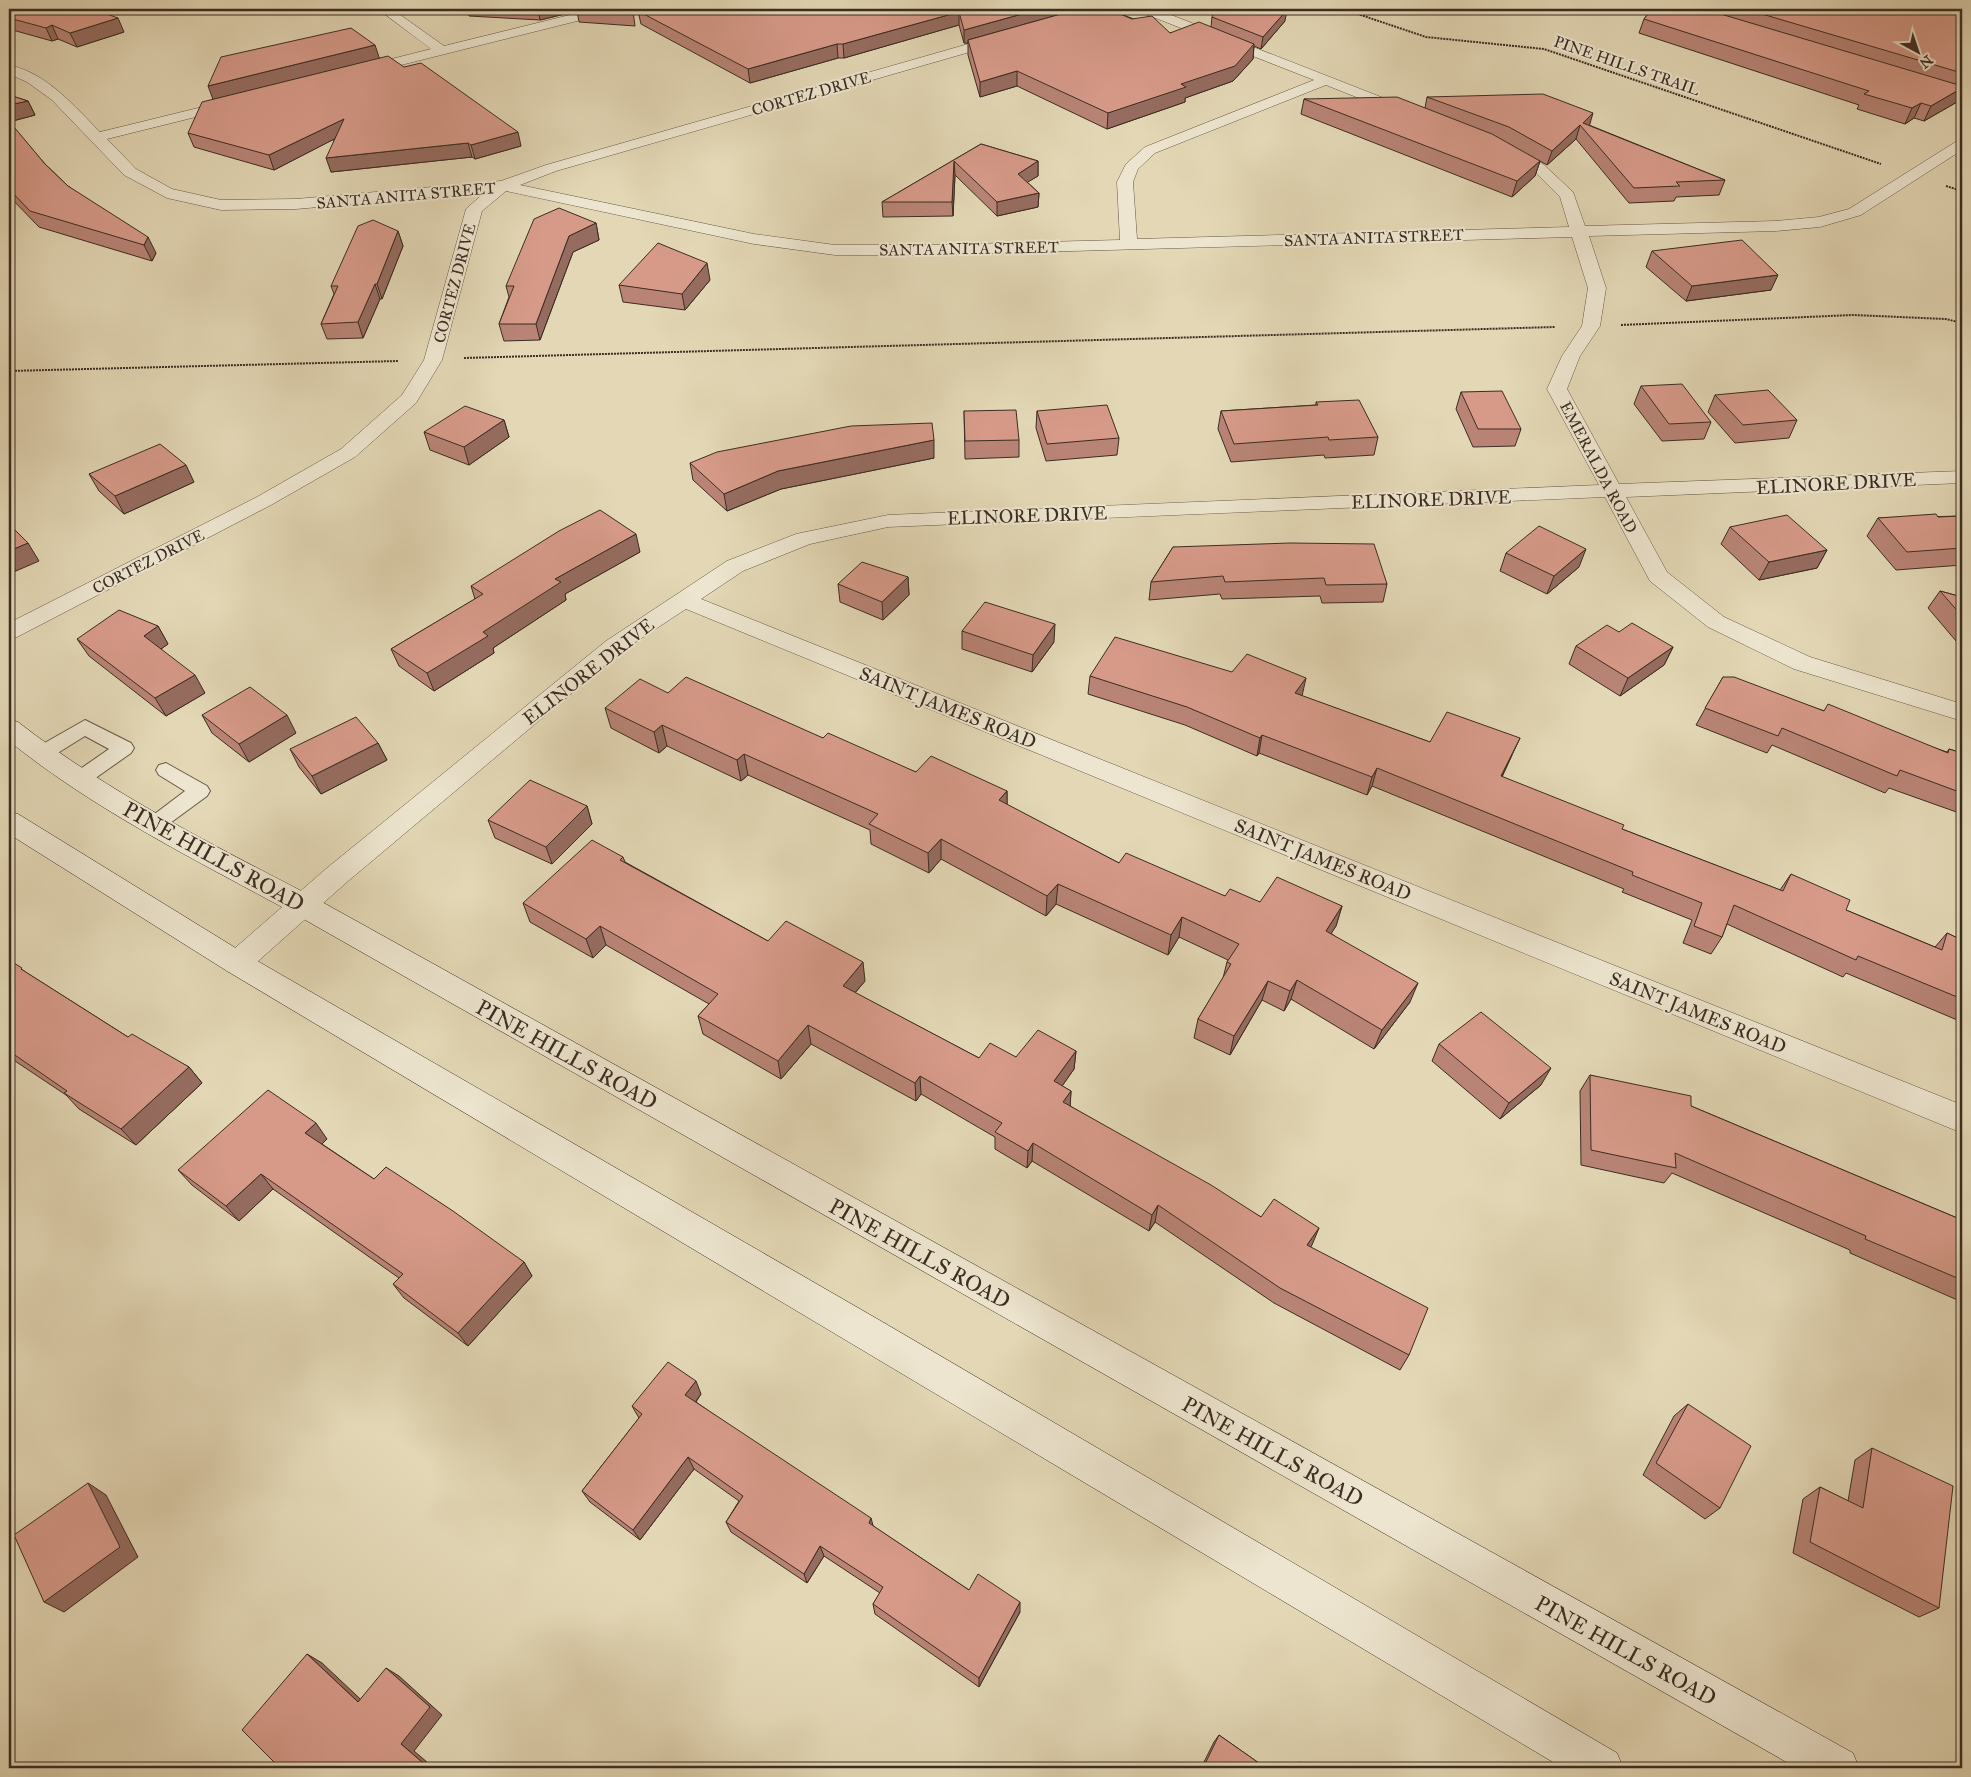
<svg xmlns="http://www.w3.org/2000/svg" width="1971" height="1777" viewBox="0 0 1971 1777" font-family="'IM FELL Great Primer',serif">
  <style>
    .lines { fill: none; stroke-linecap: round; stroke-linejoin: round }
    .lane-casing { stroke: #655747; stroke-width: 2 }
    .street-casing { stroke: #655747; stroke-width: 1 }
    .secondary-casing { stroke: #3b2c22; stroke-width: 1 }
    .path { stroke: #3b2c22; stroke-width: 2; stroke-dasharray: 2 1; stroke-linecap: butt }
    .lane { fill: #ede5cf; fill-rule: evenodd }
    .street { fill: #ede5cf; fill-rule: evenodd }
    .secondary { fill: #ede5cf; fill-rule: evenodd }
    .wall { fill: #b98476; stroke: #3b2c22 }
    .shaded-wall { fill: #966c60; stroke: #3b2c22 }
    .building { fill: #d79a89; stroke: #3b2c22 }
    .labels { text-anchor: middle; stroke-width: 4; stroke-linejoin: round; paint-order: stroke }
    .far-street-label { font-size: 16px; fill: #3b2c22; stroke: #ede5cf }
    .street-label { font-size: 19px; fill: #3b2c22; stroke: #ede5cf }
    .near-street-label { font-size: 22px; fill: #3b2c22; stroke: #ede5cf }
  </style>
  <rect width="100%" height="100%" fill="#e3d7b5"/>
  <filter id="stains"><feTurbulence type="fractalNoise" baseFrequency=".004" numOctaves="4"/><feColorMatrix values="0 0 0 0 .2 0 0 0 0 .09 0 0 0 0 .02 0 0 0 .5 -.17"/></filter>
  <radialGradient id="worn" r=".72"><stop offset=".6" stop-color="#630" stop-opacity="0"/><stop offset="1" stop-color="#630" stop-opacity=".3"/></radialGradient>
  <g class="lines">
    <defs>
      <path id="lane" d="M85 720 131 743 134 748 131 753 87 784 80 786 73 784 70 779 73 774 109 749 85 736 48 759 41 761 34 759 31 754 34 749Z
        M166 763 207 786 210 791 207 796 162 829 155 832 148 829 145 824 148 819 185 791 159 775 156 770 159 765Z"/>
      <path id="street" d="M378 9H392L444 46 594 9H614L613 12 361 75 356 74 354 71 356 68 431 49Z
        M1139 9H1156L1409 108 1411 111 1409 114H1399L1326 85 1155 153 1138 169 1133 182 1137 239 1569 227 1560 197 1533 170 1500 152 1497 149 1505 144 1543 164 1573 192 1585 226 1776 221 1819 217 1849 209 1957 141 1962 140V150L1861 215 1820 227 1776 231 1589 236 1606 288 1600 326 1580 356 1567 389 1619 484 1962 471V483L1626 497 1667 572 1724 617 1810 657 1962 704V721L1794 669 1708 627 1650 581 1605 497 888 527 810 544 743 571 701 599 1962 1105V1133L686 609 622 651 347 882 247 971 237 975 227 971 223 963 227 955 327 868 606 641 727 561 796 534 888 515 1599 485 1547 389 1562 356 1582 326 1588 288 1572 237 930 255H835L754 244 506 191 482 211 442 360 416 403 355 457 271 505 17 637 9 640V623L257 497 341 449 402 395 424 360 466 209 485 192 296 209 221 210 167 198 124 175 52 100 27 82 9 74V65C47 73 74 106 100 132L235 99 240 100 242 103 240 106 107 139 136 169 172 189 221 200 296 199 501 181 546 165 1003 34 1010 38 1008 41 556 171 520 185 754 234 835 245H930L1120 240 1117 182 1126 164 1145 147 1314 80 1140 12Z"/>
      <path id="secondary" d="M9 719 18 722C109 793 211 844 313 897L1853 1753 1859 1768H1797L293 913C196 860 96 811 9 741Z
        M9 811 18 814 247 955 886 1324 1617 1753 1623 1768H1563L227 971 9 834Z"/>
    </defs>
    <use href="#lane" class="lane-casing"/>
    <use href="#street" class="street-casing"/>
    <use href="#secondary" class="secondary-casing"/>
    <path class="path" d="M1343 9 1426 37 1544 49 1881 164
      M1946 186 1962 191
      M1621 325 1853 315 1946 319 1962 323
      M464 358 1555 327
      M9 371 398 361"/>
    <use href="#lane" class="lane"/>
    <use href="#street" class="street"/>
    <use href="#secondary" class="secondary"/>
  </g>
  <path class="wall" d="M9 9 124 32 77 47 58 39 52 41 9 29Z
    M468 9H628L633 11 635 26 579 22 577 11 540 20 469 16Z
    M1108 9 1170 33 1211 27 1212 17 1285 21 1261 49 1254 46 1253 59 1233 81 1185 98V102L1107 129 1017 86 980 97 968 55V43H964L959 25 844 58H838L750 83 641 24 638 11Z
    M1652 9H1962V92L1957 102 1924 121 1914 118 1905 124 1857 109 1859 105 1639 33 1644 19Z
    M379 58 404 67 521 146 475 159 472 157 331 172 334 139 274 170 194 147 188 133Z
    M9 95 28 101 35 115 9 122 45 164 68 186 156 253 152 261 39 227 9 196Z
    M1427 97 1589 125 1725 180 1719 195 1676 197 1674 201 1629 203 1576 139 1547 165 1540 161 1535 176 1512 197 1301 114 1304 99 1425 108Z
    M981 144 1038 161V176L1027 182 1039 193 1038 207 997 216 955 175 953 216 883 217 882 202Z
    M596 223 599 240 573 252 540 340 504 341 499 324 509 297 506 286Z
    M398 231 403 246 382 299H380L363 338 327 339 321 324 334 294 331 286Z
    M1652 251 1771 290 1686 301 1646 267Z
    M710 280 685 310 623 302 619 285Z
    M1641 386 1711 422 1704 439 1662 441 1634 404Z
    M1461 392 1521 429 1515 446 1473 447 1456 409Z
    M1715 395 1797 420 1789 438 1735 443 1708 412Z
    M1316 402 1378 437 1374 455 1325 458 1324 455 1231 462 1218 429 1221 411 1316 405Z
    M964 411 1019 440V457L965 459Z
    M1037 411 1119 438 1117 455 1046 461 1036 428Z
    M504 420 509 437 469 465 430 450 424 432Z
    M934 458 781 489 727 511 693 480 690 463Z
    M89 474 194 482 124 514 99 491Z
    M1962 516V565L1896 570 1867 536 1878 518Z
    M1730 527 1827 550 1817 568 1759 580 1721 544Z
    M1173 547 1387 584 1383 602 1322 603 1320 596 1222 599 1220 594 1149 600 1151 582Z
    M640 552 565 594 566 600 493 648 494 653 434 691 399 666 391 649 475 599 471 586Z
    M1506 553 1579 567 1547 594 1500 571Z
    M908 577 909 595 883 620 840 602 838 584Z
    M1940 591 1962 597V648L1928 608Z
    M158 626 168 644 161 649 205 693 166 716 89 656 77 639Z
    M962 631 1054 642 1032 672 962 649Z
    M1619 632 1673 647 1664 665 1620 696 1569 664 1576 646Z
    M1090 676 1302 696 1430 742 1512 755 1502 777 1622 829 1780 890 1791 874 1846 910 1935 947 1947 933 1962 940V1022L1846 973 1843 977 1727 924 1722 937 1711 954 1683 943 1692 920 1622 892 1624 889 1372 786 1367 795 1259 753 1257 756 1185 725 1088 694Z
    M1723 677 1947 752 1949 749 1962 753V814L1889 788 1885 793 1772 745 1767 753 1696 725Z
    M668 693 823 738 916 772 1007 791V805L1119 863 1225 896 1260 902 1342 906 1336 926 1331 933 1410 1002 1374 1049 1291 999 1284 1011 1262 1000 1230 1055 1194 1038 1198 1019 1223 978 1227 962 1228 960 1179 937 1168 955 1056 904 1046 916 941 859 929 873 871 844 870 830 748 775 741 781 667 746 659 753 611 728 605 708Z
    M202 715 296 733 249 762 212 733Z
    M378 743 387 760 321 794 299 767 290 749Z
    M587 806 592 824 552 864 495 838 488 820Z
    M623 857 625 862 768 941 865 981 855 993 979 1058 1016 1057 1076 1051 1074 1069 1062 1086 1071 1091 1070 1106 1261 1217 1312 1245 1310 1247 1409 1355 1400 1370 1274 1303 1155 1222 1149 1231 1032 1161 1027 1168 995 1149V1137L921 1094 916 1101 811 1044 781 1079 703 1034 698 1016 709 1004 606 945 593 958 530 922 523 903Z
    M9 960 27 973 128 1037 189 1067 202 1083 136 1145 79 1109 66 1095 9 1057Z
    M1439 1044 1541 1085 1500 1119 1432 1061Z
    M1590 1075 1691 1106 1962 1220V1302L1850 1253V1250L1672 1173 1664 1183 1581 1165 1580 1091Z
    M327 1139 322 1144 374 1179 524 1262 532 1276 468 1346 404 1298 393 1284 399 1278 273 1189 239 1221 192 1185 178 1170Z
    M701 1394 696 1402 873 1526 969 1590 1020 1612 979 1687 875 1614 873 1604 880 1593 824 1556 807 1583 731 1532 726 1522 739 1501 694 1469 640 1540 590 1502 582 1491 639 1418 632 1406Z
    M1688 1404 1720 1508 1705 1519 1643 1475 1674 1416Z
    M1872 1448 1939 1608 1919 1617 1793 1553 1803 1499 1820 1487 1848 1501 1855 1460Z
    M1219 1735 1266 1768H1201L1214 1742Z
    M1300 1762 1309 1768H1294Z"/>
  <path class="shaded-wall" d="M538 9H576L577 11 540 20Z
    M1040 9H1079L968 40V43H964V30Z
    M1287 10 1285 21 1261 49 1263 37Z
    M959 12V25L844 58 843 44Z
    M118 18 124 32 77 47 70 33Z
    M52 25 58 39 52 41 46 28Z
    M837 44 838 58 750 83 748 69Z
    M1254 44 1253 59 1233 81 1185 98V102L1107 129 1108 113 1181 84Z
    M375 45 380 60 214 102 208 86Z
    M1017 71V86L980 97V82Z
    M1962 88V92L1957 102 1924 121 1931 106Z
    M28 101 35 115 9 122V105Z
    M1921 103 1914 118 1905 124 1912 108Z
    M1593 113 1589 127 1583 123Z
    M344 119 348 132 274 170 269 155Z
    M1580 125 1576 139 1547 165 1552 151Z
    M518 132 521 146 475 159 471 145Z
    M468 143 472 157 331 172 326 158Z
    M954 161 955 175 953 216 952 202Z
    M1038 161V176L1018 188V174Z
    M1540 161 1535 176 1512 197 1517 181Z
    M1039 193 1038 207 997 216V202Z
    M596 223 599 240 573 252 540 340 536 324 569 236Z
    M398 231 403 246 382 299 377 284Z
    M148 237 156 253 152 261 144 245Z
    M707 263 710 280 685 310 682 294Z
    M1778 275 1771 290 1686 301 1692 286Z
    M375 284 380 299 363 338 358 322Z
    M504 420 509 437 469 465 464 447Z
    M934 440V458L781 489 727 511 724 494 778 471Z
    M186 465 194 482 124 514 115 496Z
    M636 534 640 552 565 594 566 600 493 648 494 653 434 691 427 673 555 579Z
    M28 543 39 561 9 574V551Z
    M1586 549 1579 567 1547 594 1554 576Z
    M1827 550 1817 568 1759 580 1769 562Z
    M908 577 909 595 883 620 882 602Z
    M1055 624 1054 642 1032 672 1033 655Z
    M158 626 168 644 154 654 144 636Z
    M1673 647 1664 665 1620 696 1628 678Z
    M195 675 205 693 166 716 155 698Z
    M1306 678 1302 696 1295 693Z
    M287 715 296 733 249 762 239 744Z
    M662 725 667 746 659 753 654 732Z
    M1262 735 1259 753 1257 756 1260 738Z
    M1520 738 1512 755 1494 794 1501 776Z
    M378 743 387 760 321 794 312 776Z
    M744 754 748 775 741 781 737 760Z
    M1377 768 1372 786 1367 795 1372 777Z
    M1007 791V811L999 800Z
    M587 806 592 824 552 864 546 847Z
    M941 839V859L929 873 928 853Z
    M1058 884 1056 904 1046 916 1047 896Z
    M1342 906 1336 926 1320 951 1326 931Z
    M1182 917 1179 937 1168 955 1171 935Z
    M600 926 606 945 593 958 586 939Z
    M863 962 865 981 845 1004 843 986Z
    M1297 980 1291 999 1284 1011 1290 991Z
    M1268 981 1262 1000 1230 1055 1234 1036Z
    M1418 983 1410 1002 1374 1049 1382 1030Z
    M808 1025 811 1044 781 1079 778 1061Z
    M1076 1051 1074 1069 1053 1099 1054 1081Z
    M189 1067 202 1083 136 1145 121 1129Z
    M1551 1068 1541 1085 1500 1119 1509 1103Z
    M920 1076 921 1094 916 1101 915 1083Z
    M1071 1091 1070 1109 1063 1102Z
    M316 1123 327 1139 317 1149 305 1133Z
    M1033 1143 1032 1161 1027 1168 1028 1151Z
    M261 1174 273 1189 239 1221 226 1206Z
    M1158 1205 1155 1222 1149 1231 1152 1215Z
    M1319 1228 1312 1245 1301 1261 1307 1245Z
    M524 1262 532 1276 468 1346 458 1333Z
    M696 1381 701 1394 691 1408 685 1395Z
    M688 1457 694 1469 640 1540 633 1530Z
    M88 1483 106 1495 138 1557 64 1612 44 1602Z
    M871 1518 874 1529 869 1523Z
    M820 1546 824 1556 807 1583 804 1574Z
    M1020 1602V1612L979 1687V1678Z
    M307 1654 322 1663 372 1710 358 1702Z
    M386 1668 399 1676 442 1715 414 1751 434 1768H429L401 1744Z"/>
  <path class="building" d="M9 9H93L118 18 70 33 52 25 46 28 9 18Z
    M587 9H628L633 11Z
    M646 9H1040L964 30 959 12 843 44H837L748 69 638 11Z
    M1079 9H1108L1132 19 1152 16 1170 33 1199 22 1254 44 1235 66 1181 84 1186 87 1108 113 1017 71 980 82 968 40Z
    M1214 9H1282L1287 10 1263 37 1212 17Z
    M1652 9H1704L1962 86V88L1931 106 1921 103 1912 108 1864 94 1869 91 1644 19Z
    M1745 9H1962V73Z
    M351 28 375 45 208 86 221 57Z
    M388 56 404 67 421 63 518 132 471 145 468 143 326 158 344 119 269 155 188 133 202 102Z
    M1543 94 1593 113 1583 123 1725 180 1676 182 1680 186 1634 188 1580 125 1552 151 1509 127 1427 97Z
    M9 95 28 101 9 105Z
    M1397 97 1492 134 1540 161 1517 181 1304 99Z
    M9 121 45 164 68 186 148 237 144 245 30 211 9 189Z
    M981 144 1038 161 1018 174 1039 193 997 202 954 161 952 202H882Z
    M559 208 596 223 569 236 536 324H499L514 286H506L534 219Z
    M373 220 398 231 377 284H375L358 322 321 324 338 286H331L358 226Z
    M1742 240 1778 275 1692 286 1652 251Z
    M658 243 707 263 682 294 619 285Z
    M1682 384 1711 422 1669 424 1641 386Z
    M1768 390 1797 420 1743 425 1715 395Z
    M1502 391 1521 429H1478L1461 392Z
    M1359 400 1378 437 1329 440 1328 437 1234 444 1221 411 1318 405 1316 402Z
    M1107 405 1119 438 1047 444 1037 411Z
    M465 406 504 420 464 447 424 432Z
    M1016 410 1019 440 965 441 964 411Z
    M932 423 934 440 778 471 724 494 690 463 717 452 851 426Z
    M160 444 186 465 115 496 89 474Z
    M600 510 636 534 555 579 561 582 483 632 488 636 427 673 391 649 483 594 471 586 559 531Z
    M1936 514 1938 517 1962 516V548L1907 552 1878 518Z
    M1787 515 1827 550 1769 562 1730 527Z
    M9 524 28 543 9 551Z
    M1539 526 1586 549 1554 576 1506 553Z
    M1290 543 1374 544 1387 584 1326 585 1324 578 1225 582 1223 576 1151 582 1173 547Z
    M862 562 908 577 882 602 838 584Z
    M1940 591 1962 597V616Z
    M985 602 1055 624 1033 655 962 631Z
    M119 610 158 626 144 636 195 675 155 698 77 639Z
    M1632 623 1673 647 1628 678 1576 646 1607 625 1619 632Z
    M1115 637 1232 672 1247 654 1306 678 1295 693 1430 742 1447 712 1520 738 1501 776 1624 825 1622 829 1783 891 1791 874 1850 900 1846 910 1942 950 1947 933 1962 940V999L1858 956 1856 960 1734 905 1722 937 1694 926 1702 903 1632 875 1633 872 1377 768 1372 777 1262 735 1260 738 1187 707 1090 676Z
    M686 677 823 738 828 733 916 772 931 756 1007 791 999 800 1119 863 1126 853 1225 896 1230 889 1260 902 1277 877 1342 906 1326 931 1418 983 1382 1030 1297 980 1290 991 1268 981 1234 1036 1198 1019 1231 964 1227 962 1239 944 1182 917 1171 935 1058 884 1047 896 941 839 928 853 869 824 878 814 744 754 737 760 662 725 654 732 605 708 640 679 668 693Z
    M1723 677H1734L1824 711 1828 704 1948 753 1949 749 1962 753V793L1900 770 1897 776 1782 728 1778 736 1705 708Z
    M250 687 287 715 239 744 202 715Z
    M356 717 378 743 312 776 290 749Z
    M530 780 587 806 546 847 488 820Z
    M592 840 623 857 620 860 768 941 786 921 863 962 843 986 979 1058 990 1043 1016 1057 1038 1030 1076 1051 1054 1081 1071 1091 1063 1102 1211 1185 1261 1217 1274 1199 1319 1228 1307 1245 1428 1308 1409 1355 1280 1288 1158 1205 1152 1215 1033 1143 1028 1151 995 1132 1002 1123 920 1076 915 1083 808 1025 778 1061 698 1016 718 994 600 926 586 939 523 903Z
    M9 960 22 968 21 969 128 1037 132 1034 189 1067 121 1129 64 1093 67 1091 9 1051Z
    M1481 1012 1551 1068 1509 1103 1439 1044Z
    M1590 1075 1691 1096V1106L1962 1220V1280L1865 1239 1866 1236 1675 1153 1676 1168 1591 1150Z
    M268 1090 316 1123 305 1133 374 1179 386 1167 453 1211 524 1262 458 1333 393 1284 403 1274 261 1174 226 1206 178 1170Z
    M668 1362 696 1381 685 1395 871 1518 869 1523 969 1590 978 1574 1020 1602 979 1678 873 1604 883 1587 820 1546 804 1574 726 1522 743 1496 688 1457 633 1530 582 1491 642 1414 632 1406Z
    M1688 1404 1751 1446 1720 1508 1656 1463Z
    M1872 1448 1953 1486 1939 1608 1810 1542 1820 1487 1863 1508Z
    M88 1483 120 1547 44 1602 14 1535Z
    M307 1654 358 1702 386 1668 430 1707 401 1744 429 1768H280L242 1730Z
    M1219 1735 1266 1768H1203Z
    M1300 1762 1309 1768H1298Z"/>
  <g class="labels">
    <g class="far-street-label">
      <text transform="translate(1627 65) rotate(19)" y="6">PINE HILLS TRAIL</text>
      <text transform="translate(811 93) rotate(-16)" y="6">CORTEZ DRIVE</text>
      <text transform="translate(406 195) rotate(-5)" y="6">SANTA ANITA STREET</text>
      <text transform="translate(1374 237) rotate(-2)" y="6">SANTA ANITA STREET</text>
      <text transform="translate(969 248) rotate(-1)" y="6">SANTA ANITA STREET</text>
      <text transform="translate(454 283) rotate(-75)" y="6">CORTEZ DRIVE</text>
      <text transform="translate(1599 467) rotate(62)" y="6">EMERALDA ROAD</text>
      <text transform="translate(148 561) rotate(-27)" y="6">CORTEZ DRIVE</text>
    </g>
    <g class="street-label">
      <text transform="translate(1836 483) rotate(-3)" y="7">ELINORE DRIVE</text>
      <text transform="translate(1431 499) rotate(-2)" y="7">ELINORE DRIVE</text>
      <text transform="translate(1027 515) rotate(-2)" y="7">ELINORE DRIVE</text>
      <text transform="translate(588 671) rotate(-38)" y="7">ELINORE DRIVE</text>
      <text transform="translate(948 707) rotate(22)" y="7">SAINT JAMES ROAD</text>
      <text transform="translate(1323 859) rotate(22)" y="7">SAINT JAMES ROAD</text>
      <text transform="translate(1698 1012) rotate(22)" y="7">SAINT JAMES ROAD</text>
    </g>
    <g class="near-street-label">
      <text transform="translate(214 856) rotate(29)" y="8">PINE HILLS ROAD</text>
      <text transform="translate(567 1054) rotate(29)" y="8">PINE HILLS ROAD</text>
      <text transform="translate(920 1253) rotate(29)" y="8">PINE HILLS ROAD</text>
      <text transform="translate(1273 1451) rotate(29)" y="8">PINE HILLS ROAD</text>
      <text transform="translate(1626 1650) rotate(29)" y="8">PINE HILLS ROAD</text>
    </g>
  </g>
  <rect width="1971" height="1777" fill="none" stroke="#e3d7b5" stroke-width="30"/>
  <rect x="10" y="10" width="1951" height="1757" fill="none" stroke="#3b2c22" stroke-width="2.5"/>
  <rect x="15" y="15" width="1941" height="1747" fill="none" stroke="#3b2c22"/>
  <g transform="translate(1918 52) rotate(140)" stroke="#ede5cf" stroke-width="4" paint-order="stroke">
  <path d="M0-4L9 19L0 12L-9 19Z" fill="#3b2c22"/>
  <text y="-8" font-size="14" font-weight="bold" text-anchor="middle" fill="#3b2c22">N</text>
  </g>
  <rect width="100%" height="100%" filter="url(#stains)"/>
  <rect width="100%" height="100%" fill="url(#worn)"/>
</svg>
